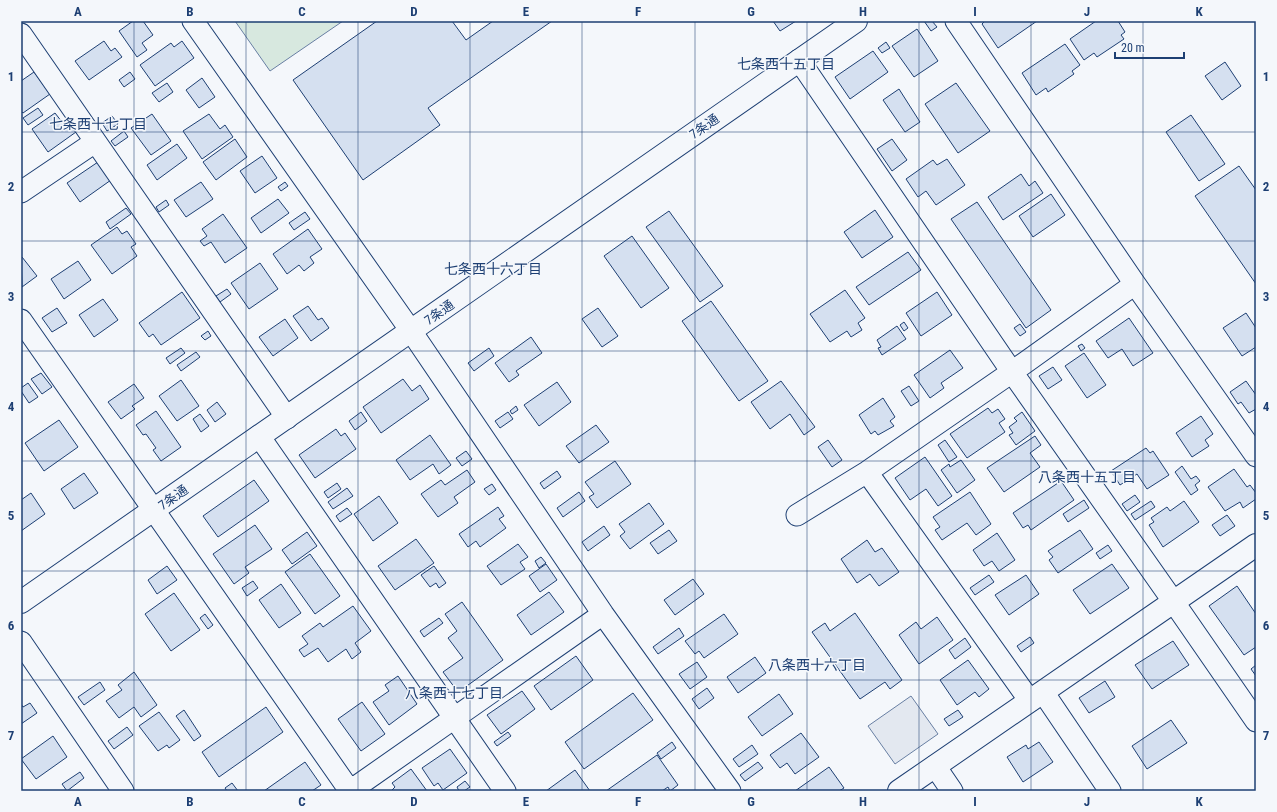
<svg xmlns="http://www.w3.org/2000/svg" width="1277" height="812" viewBox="0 0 1277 812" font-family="'Roboto Condensed','Noto Sans JP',sans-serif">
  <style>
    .green { fill: #d7e8df; stroke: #687fa3 }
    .parking { fill: #e3e8f0; stroke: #687fa3 }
    .building { fill: #d5e0f0; stroke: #1d3f73 }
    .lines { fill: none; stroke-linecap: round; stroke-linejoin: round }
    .minor-casing { stroke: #1d3f73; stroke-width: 23 }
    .tertiary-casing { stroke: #1d3f73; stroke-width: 24 }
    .minor { stroke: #f4f7fb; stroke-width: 21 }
    .tertiary { stroke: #f4f7fb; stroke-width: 22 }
    .grid { fill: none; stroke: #1d3f73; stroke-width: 1; stroke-opacity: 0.55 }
    .labels { text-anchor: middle; stroke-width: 3; stroke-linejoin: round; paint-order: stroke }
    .street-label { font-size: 13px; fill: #1d3f73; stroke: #f4f7fb }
    .neighbourhood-label { font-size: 14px; fill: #1d3f73; stroke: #f4f7fb }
    .neatline { fill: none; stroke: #1d3f73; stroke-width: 1.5 }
    .grid-label { font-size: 13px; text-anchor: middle; font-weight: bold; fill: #1d3f73 }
  </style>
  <rect width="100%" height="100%" fill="#f4f7fb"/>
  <path class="green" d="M235 21H343L270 71Z"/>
  <path class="parking" d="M911 696 938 734 895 764 868 726Z"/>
  <path class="building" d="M133 21H143L153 35 142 43 147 50 137 57 119 31Z
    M377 21H452L466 40 493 21H552L428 108 440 125 363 180 293 80Z
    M773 21H796L780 31Z
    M924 21H932L937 27 931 31Z
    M985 21H1037L998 48 982 24Z
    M1096 21H1118L1125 32 1121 35 1124 39 1097 57 1094 53 1084 60 1070 39Z
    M917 29 938 61 914 77 892 46Z
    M104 41 111 51 115 48 122 57 89 80 75 61Z
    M182 41 194 58 155 86 140 65 171 43 174 47Z
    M886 42 890 48 882 53 878 48Z
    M1065 44 1080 65 1072 71 1074 74 1048 92 1046 88 1036 95 1022 73Z
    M873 51 888 72 850 99 835 77Z
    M1225 62 1241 86 1222 100 1205 76Z
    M34 72 50 94 23 113 21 111V81Z
    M130 72 135 79 124 87 119 80Z
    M202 78 215 97 199 108 186 90Z
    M167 83 173 92 159 102 152 93Z
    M956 83 990 131 958 153 925 104Z
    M899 89 920 122 905 132 883 100Z
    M38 108 43 115 28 125 23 118Z
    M55 113 62 122 66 118 76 132 48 152 32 129Z
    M152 114 171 141 151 155 131 128Z
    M209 114 220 129 225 125 233 137 202 159 183 131Z
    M1191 115 1225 164 1199 181 1166 132Z
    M112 116 118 124 107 131 102 123Z
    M124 131 128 137 115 146 111 141Z
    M235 139 247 157 216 180 203 162Z
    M892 139 907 160 892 171 877 149Z
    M177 144 187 158 157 180 147 165Z
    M262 156 277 178 255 193 240 171Z
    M947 159 965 185 936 205 926 191 918 197 906 179 933 160 937 165Z
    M98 162 111 180 80 202 67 183Z
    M1239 166 1256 190V284L1195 196Z
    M1021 174 1029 186 1035 181 1043 193 1003 220 988 197Z
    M201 182 213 199 186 217 174 200Z
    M285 182 288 186 281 191 278 187Z
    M1051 194 1065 215 1033 237 1019 216Z
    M278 199 289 213 261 233 251 218Z
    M166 200 169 205 159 212 156 207Z
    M977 202 1051 310 1026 328 951 219Z
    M126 208 131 214 110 229 106 222Z
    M875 210 893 237 862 258 844 232Z
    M669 211 723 286 700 302 646 227Z
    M305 212 310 219 294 230 289 223Z
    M223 214 247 248 225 263 211 242 204 246 200 241 207 236 202 229Z
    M117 227 122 234 127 231 136 244 131 247 137 256 112 274 91 245Z
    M308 229 322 249 310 257 314 263 304 271 299 265 287 274 273 254Z
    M632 236 669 288 641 308 604 256Z
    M908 252 921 270 869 305 856 287Z
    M21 257H22L37 276 22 287Z
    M78 261 91 280 64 299 51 279Z
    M260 263 278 289 249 309 231 283Z
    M227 289 231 294 220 302 216 296Z
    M845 290 865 318 858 323 862 330 851 337 847 331 830 342 810 314Z
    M182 292 200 318 161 345 153 334 149 337 139 323Z
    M937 292 952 315 921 336 906 313Z
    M103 299 118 320 94 337 79 315Z
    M711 301 768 381 739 401 682 321Z
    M308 306 318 320 322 318 329 328 311 341 293 316Z
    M57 308 67 323 52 332 42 318Z
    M598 308 618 336 602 347 582 319Z
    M1246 313 1256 328V347L1242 356 1223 328Z
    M1129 318 1153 353 1133 366 1122 349 1108 358 1096 341Z
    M285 319 298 338 273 356 259 337Z
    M904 322 908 328 904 331 900 325Z
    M1020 324 1026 332 1020 336 1014 328Z
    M897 326 906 339 882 355 878 348 881 347 877 340Z
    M208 331 211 336 205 340 201 336Z
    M531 337 542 353 516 371 519 375 509 382 495 363Z
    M1082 344 1085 348 1081 351 1078 346Z
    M181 348 185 353 170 364 166 358Z
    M489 348 494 356 474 371 468 363Z
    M950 350 963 368 941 383 944 388 930 398 914 375Z
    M196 352 200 357 181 371 177 365Z
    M1084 353 1106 385 1087 398 1065 366Z
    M1053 367 1062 380 1048 389 1039 376Z
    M41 373 52 387 42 394 31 379Z
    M403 379 412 391 420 385 429 399 381 433 363 407Z
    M181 380 199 406 177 421 159 396Z
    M781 381 815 427 804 435 790 414 770 429 751 402Z
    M1246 381 1256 395V409L1249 413 1241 402 1238 404 1230 392Z
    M557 382 571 402 539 426 524 405Z
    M28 383 38 397 29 403 21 391V388Z
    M134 384 144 398 132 406 135 409 121 419 108 402Z
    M909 386 919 401 911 406 901 391Z
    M883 398 895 417 890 421 894 426 878 435 875 431 871 434 859 415Z
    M217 402 226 414 215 422 207 410Z
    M516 406 518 410 512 414 510 411Z
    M988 408 992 413 998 409 1005 419 999 423 1005 432 967 458 950 434Z
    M156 411 181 447 161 461 153 450 156 448 146 434 143 435 136 425Z
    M361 412 367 421 355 430 349 421Z
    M508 412 513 419 500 428 495 421Z
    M1022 412 1035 431 1016 445 1009 435 1013 433 1009 427 1017 421 1014 418Z
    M200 414 209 426 201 432 193 419Z
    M1201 416 1213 434 1205 440 1209 446 1192 457 1176 433Z
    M59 420 78 447 44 471 25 443Z
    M596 425 609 442 579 463 566 446Z
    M336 429 341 436 345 433 356 449 315 478 299 455Z
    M430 435 451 465 439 474 433 464 410 480 396 460Z
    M1035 436 1041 445 1030 453 1040 467 1004 492 987 468Z
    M828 440 842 460 832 467 818 447Z
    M945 440 957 457 949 462 938 445Z
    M1146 448 1150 453 1153 451 1169 475 1147 489 1137 474 1120 485 1111 471Z
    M466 451 472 459 462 466 456 458Z
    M925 457 952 496 938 506 926 489 910 500 895 478Z
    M961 460 975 480 957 493 941 470 949 464 950 467Z
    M615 461 631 484 597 508 589 497 594 494 585 482Z
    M1182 466 1191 479 1196 476 1200 481 1195 485 1198 490 1191 495 1175 472Z
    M1234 469 1247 487 1250 485 1256 493V499L1243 508 1240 502 1225 511 1208 487Z
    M467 470 475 482 454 497 458 503 438 517 421 494 441 480 445 485Z
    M557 471 561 477 544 489 540 483Z
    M84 473 98 493 74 509 61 489Z
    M254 480 269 501 218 537 203 516Z
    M1061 481 1074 500 1031 530 1028 525 1023 528 1013 513Z
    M337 483 341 489 328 498 324 492Z
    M492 484 496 490 489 495 484 489Z
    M347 488 353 496 333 509 328 502Z
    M579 492 585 501 563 517 557 508Z
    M970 492 991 524 976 535 967 523 942 540 935 530 940 527 933 517Z
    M31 493 45 514 21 531V500Z
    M1135 495 1140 502 1127 511 1122 504Z
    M379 496 398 523 373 541 354 514Z
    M1084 500 1089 508 1068 522 1063 514Z
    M1151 501 1155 507 1135 520 1131 514Z
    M1184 501 1199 522 1163 547 1149 525 1154 522 1151 518 1167 507 1170 511Z
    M649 503 664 524 630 549 620 536 625 532 619 524Z
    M498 507 504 516 499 519 506 528 480 547 476 541 468 547 459 534Z
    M347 508 352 514 340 522 336 516Z
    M1227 515 1235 526 1220 536 1212 525Z
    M255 525 272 549 245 567 249 573 234 584 213 554Z
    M604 526 610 535 588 551 582 542Z
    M669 530 677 541 658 554 650 543Z
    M1080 530 1093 549 1058 573 1049 560 1053 557 1048 551Z
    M307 532 317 546 292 564 282 550Z
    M997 533 1015 560 999 571 992 561 984 566 973 550Z
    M416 539 434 563 395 590 378 566Z
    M867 540 875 552 882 548 899 572 879 586 870 574 857 583 841 559Z
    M518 544 528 557 520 562 525 569 501 585 487 566Z
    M1108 545 1112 551 1100 559 1096 553Z
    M310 554 340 596 315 614 285 572Z
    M541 557 546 563 539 568 535 561Z
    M546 564 557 580 540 592 529 576Z
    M1112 564 1129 588 1090 614 1073 590Z
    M167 566 177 580 157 594 148 580Z
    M434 566 446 583 439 588 436 583 430 587 421 575Z
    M989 575 994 582 975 595 970 588Z
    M1026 575 1039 594 1009 615 995 595Z
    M693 579 704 594 675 615 664 600Z
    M253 581 258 588 247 596 242 588Z
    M281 584 301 613 279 628 259 600Z
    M1237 586 1256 614V647L1244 655 1209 606Z
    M549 592 564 612 531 635 517 615Z
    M174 593 200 630 171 651 145 614Z
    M462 602 503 660 464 688H455L443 672 463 658 448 638 457 631 445 614Z
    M353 606 371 631 355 643 361 652 352 659 346 649 328 662 318 648 304 657 299 650 308 644 302 636 320 623 323 627Z
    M855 613 902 680 890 689 885 682 860 699 812 632 825 623 830 631Z
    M205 614 213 625 208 629 200 618Z
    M724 614 738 634 704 658 699 651 695 654 685 641Z
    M937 617 953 640 919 664 899 635 916 622 921 629Z
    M439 618 443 623 424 637 420 631Z
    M679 628 684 636 658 654 653 647Z
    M1030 637 1034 643 1021 652 1017 646Z
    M965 638 971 647 955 659 949 650Z
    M1173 641 1189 665 1152 689 1135 665Z
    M576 656 593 680 551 710 534 686Z
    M755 657 766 673 738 693 727 677Z
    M968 660 989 689 979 697 975 692 957 705 940 680Z
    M697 662 707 677 690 689 679 674Z
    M1256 665V676L1251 669Z
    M134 672 157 705 141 717 134 707 119 718 106 701 122 690 118 685Z
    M398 676 417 704 389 725 373 702 389 691 385 685Z
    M1105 681 1115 697 1089 713 1079 698Z
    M100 682 105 690 84 705 78 697Z
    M707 688 714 698 699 709 692 699Z
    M522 691 535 709 501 734 487 715Z
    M633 693 653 720 584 769 565 742Z
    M779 694 793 714 762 736 748 717Z
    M362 702 385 734 361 751 338 719Z
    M30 703 37 713 21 724V704L23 707Z
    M266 707 283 732 219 777 202 752Z
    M184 710 201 736 194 741 176 716Z
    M958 710 963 717 949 726 944 719Z
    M159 712 180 740 169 748 167 745 158 751 139 726Z
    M1171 720 1187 743 1147 769 1132 746Z
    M127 727 133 735 114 749 108 741Z
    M508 732 511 736 497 746 494 742Z
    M801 733 819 757 795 774 787 763 780 768 770 755Z
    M53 736 67 757 36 779 21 759Z
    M672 742 676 748 661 759 657 753Z
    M1039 742 1053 762 1023 782 1007 757 1026 745 1028 749Z
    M752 745 758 754 739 767 733 759Z
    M450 749 467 773 443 790 438 783 434 786 422 768Z
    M657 755 678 785 670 791 668 787 662 791H606Z
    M305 762 321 785 312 791H264Z
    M758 762 763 768 745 781 740 775Z
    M829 767 844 788 839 791H795Z
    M411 769 427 791H391L395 787 392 783Z
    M575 770 590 791H546Z
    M80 772 84 778 67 791 62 784Z
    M465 781 470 787 464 791H459L457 787Z
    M232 783 238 791H227L225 788Z"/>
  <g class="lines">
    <defs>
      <path id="minor" d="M193 21 411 331 603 614 730 791
        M956 21 1135 284 1256 456
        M21 34 287 418
        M799 60 1012 372 1173 601 1256 721
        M21 192 95 142
        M21 320 350 791
        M259 436 505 791
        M867 472 1030 701
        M797 515 867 472 1012 372 1135 284
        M21 642 123 791
        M1043 692 1110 791
        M935 766 952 791
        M350 791 603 614"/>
      <path id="tertiary" d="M21 602 856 21
        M899 791 1256 545"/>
    </defs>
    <use href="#minor" class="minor-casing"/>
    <use href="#tertiary" class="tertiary-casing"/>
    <use href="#minor" class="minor"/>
    <use href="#tertiary" class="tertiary"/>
  </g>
  <path class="grid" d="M134 21V791M246 21V791M358 21V791M470 21V791M582 21V791M695 21V791M807 21V791M919 21V791M1031 21V791M1143 21V791M21 132H1256M21 241H1256M21 351H1256M21 461H1256M21 571H1256M21 680H1256"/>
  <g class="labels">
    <g class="street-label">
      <text transform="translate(704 126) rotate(-35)" y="5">7条通</text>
      <text transform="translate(439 312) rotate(-35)" y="5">7条通</text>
      <text transform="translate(173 497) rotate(-35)" y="5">7条通</text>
    </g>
    <g class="neighbourhood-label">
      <text x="786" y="69">七条西十五丁目</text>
      <text x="98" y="129">七条西十七丁目</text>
      <text x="493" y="274">七条西十六丁目</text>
      <text x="1087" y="482">八条西十五丁目</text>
      <text x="817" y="670">八条西十六丁目</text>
      <text x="454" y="698">八条西十七丁目</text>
    </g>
  </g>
  <rect width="1277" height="812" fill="none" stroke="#f4f7fb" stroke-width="44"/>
  <path d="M1115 52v6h69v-6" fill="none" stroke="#1d3f73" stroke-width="2"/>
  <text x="1121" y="52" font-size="12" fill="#1d3f73" stroke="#f4f7fb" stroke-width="3" paint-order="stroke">20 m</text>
  <rect x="22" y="22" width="1233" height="768" class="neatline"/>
  <g class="grid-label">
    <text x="78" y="16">A</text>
    <text x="190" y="16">B</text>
    <text x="302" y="16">C</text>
    <text x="414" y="16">D</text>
    <text x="526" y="16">E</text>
    <text x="638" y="16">F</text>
    <text x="751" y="16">G</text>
    <text x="863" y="16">H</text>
    <text x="975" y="16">I</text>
    <text x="1087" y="16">J</text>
    <text x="1199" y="16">K</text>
    <text x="11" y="81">1</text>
    <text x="1266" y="81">1</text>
    <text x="11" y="191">2</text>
    <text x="1266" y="191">2</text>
    <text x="11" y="301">3</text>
    <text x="1266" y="301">3</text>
    <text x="11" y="411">4</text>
    <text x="1266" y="411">4</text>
    <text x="11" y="520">5</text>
    <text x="1266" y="520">5</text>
    <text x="11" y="630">6</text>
    <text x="1266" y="630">6</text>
    <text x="11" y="740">7</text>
    <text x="1266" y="740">7</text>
    <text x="78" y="806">A</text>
    <text x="190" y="806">B</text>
    <text x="302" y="806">C</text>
    <text x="414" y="806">D</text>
    <text x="526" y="806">E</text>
    <text x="638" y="806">F</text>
    <text x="751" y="806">G</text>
    <text x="863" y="806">H</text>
    <text x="975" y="806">I</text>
    <text x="1087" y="806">J</text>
    <text x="1199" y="806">K</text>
  </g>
</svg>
